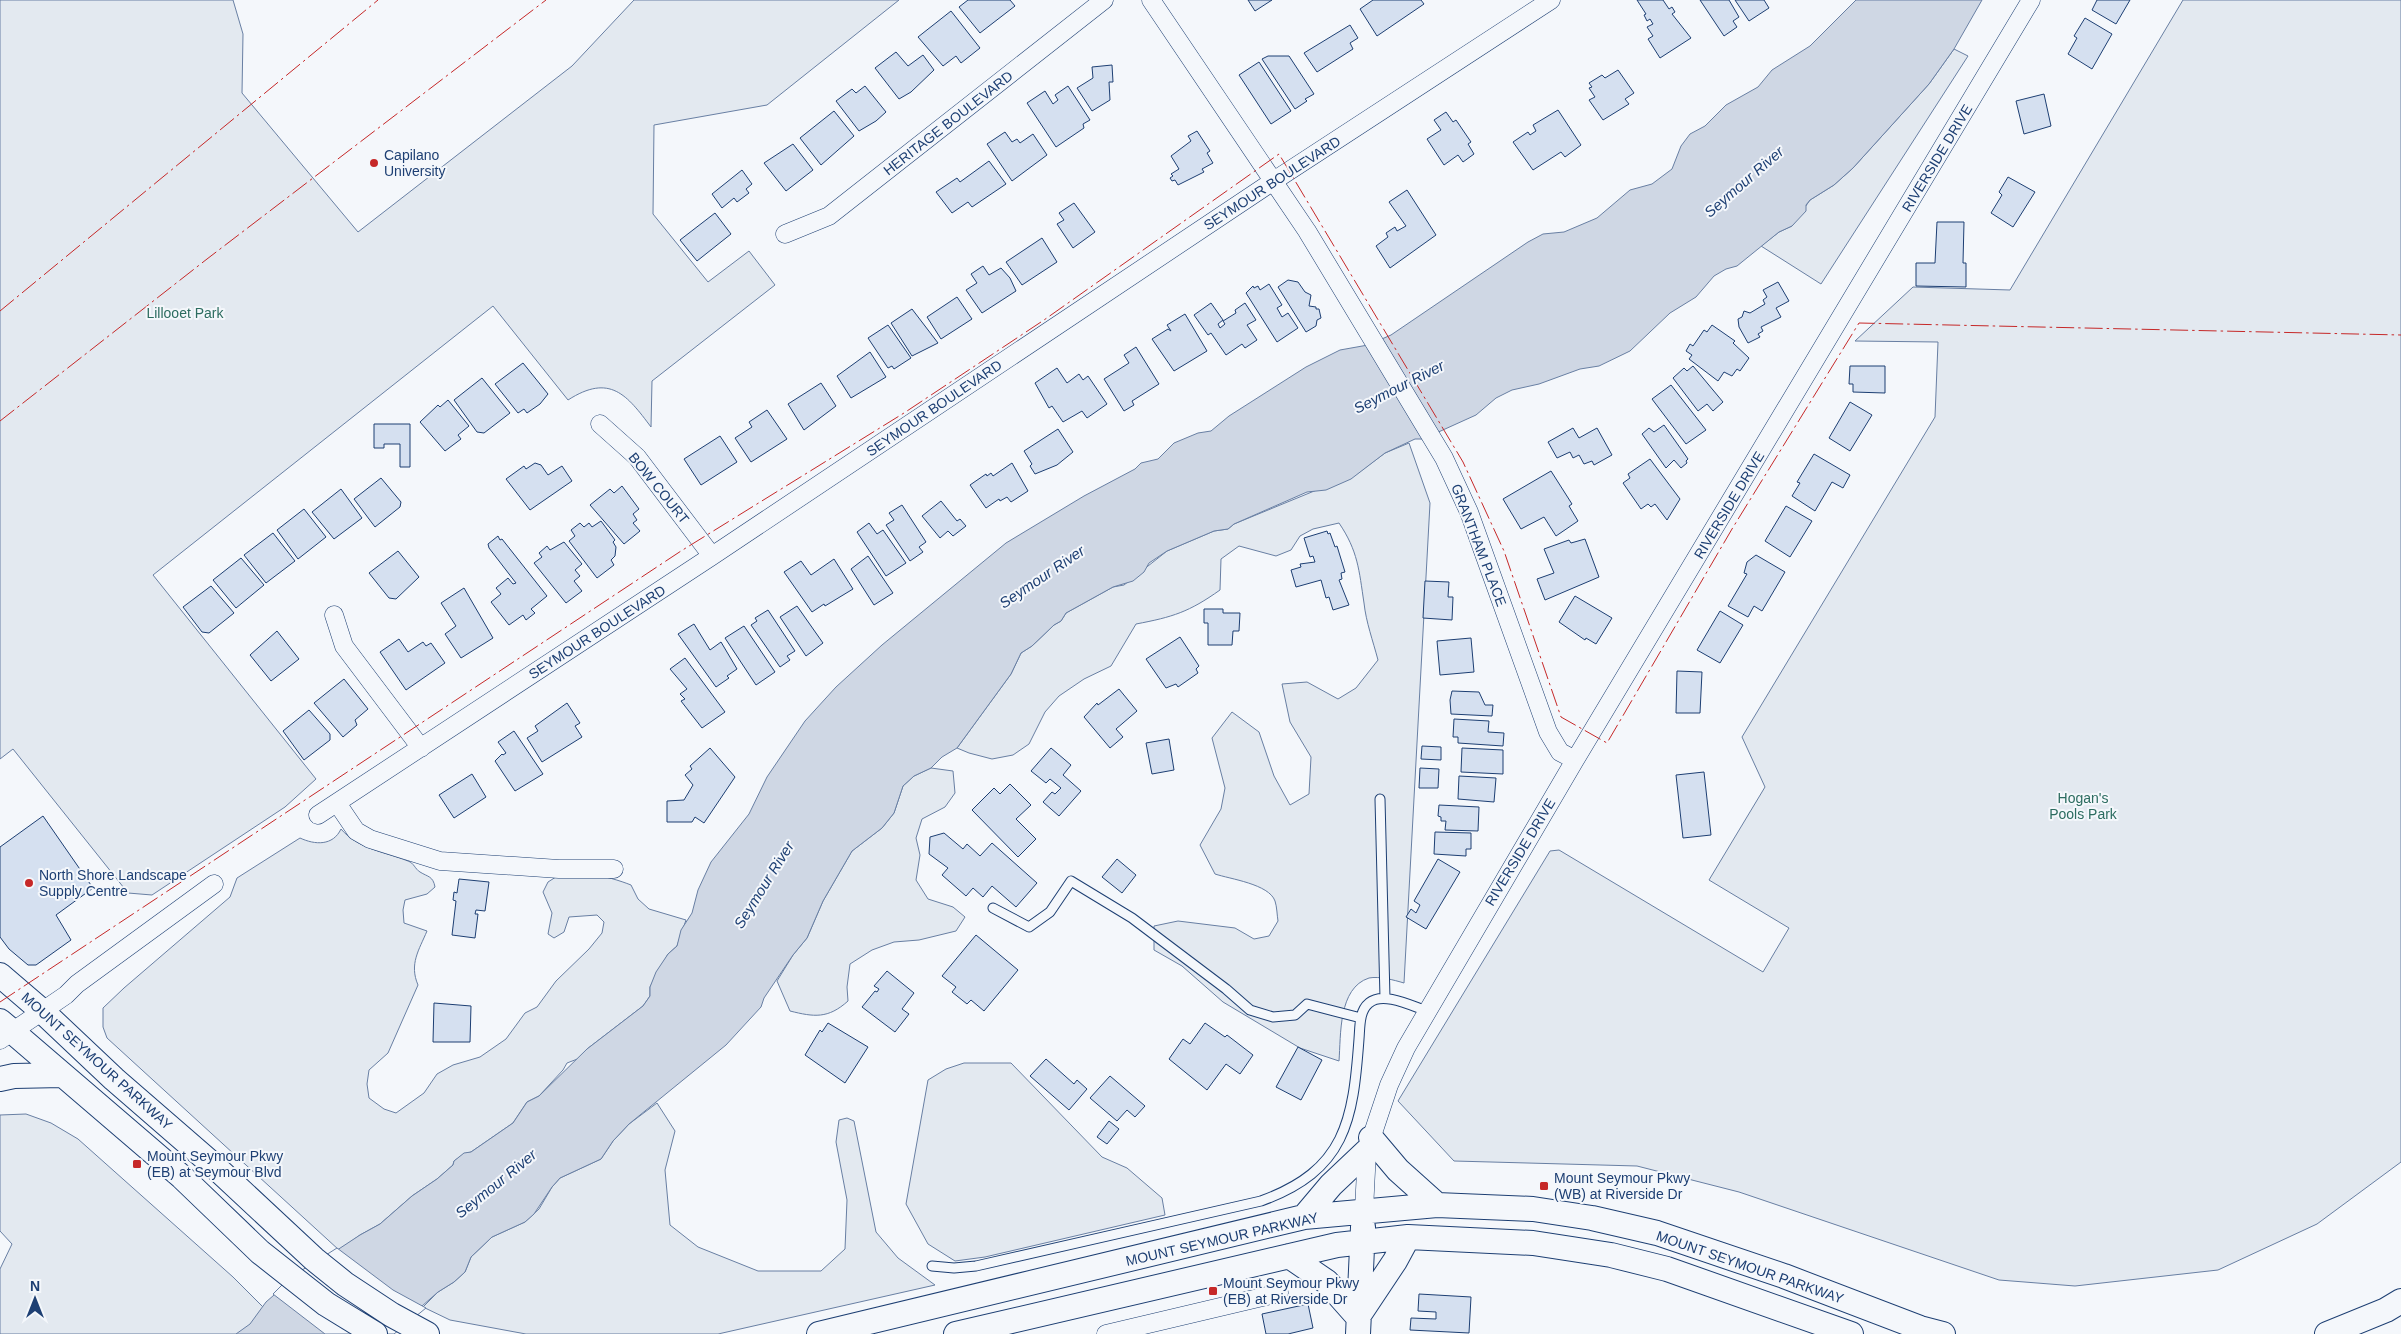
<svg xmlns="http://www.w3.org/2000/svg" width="2401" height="1334" viewBox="0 0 2401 1334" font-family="Helvetica,sans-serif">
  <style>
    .green { fill: #e3e9f0; stroke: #687fa3 }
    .water { fill: #cfd7e4; stroke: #687fa3 }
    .pier { fill: #f4f7fb; stroke: #687fa3 }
    .building { fill: #d5e0f0; stroke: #1d3f73 }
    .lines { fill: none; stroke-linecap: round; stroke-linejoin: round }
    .service-casing { stroke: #1d3f73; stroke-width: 11 }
    .minor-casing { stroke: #1d3f73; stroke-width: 19 }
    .secondary-casing { stroke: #1d3f73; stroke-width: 26 }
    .service { stroke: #f4f7fb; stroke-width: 9 }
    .minor { stroke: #f4f7fb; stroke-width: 18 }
    .secondary { stroke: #f4f7fb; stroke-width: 24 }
    .power { stroke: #c62828; stroke-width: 1; stroke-dasharray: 18 4 2.5 4; stroke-linecap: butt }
    .poi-dot { fill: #c62828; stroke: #f4f7fb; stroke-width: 2 }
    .labels { text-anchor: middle; stroke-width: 4; stroke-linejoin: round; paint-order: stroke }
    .street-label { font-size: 14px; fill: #1d3f73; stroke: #f4f7fb }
    .poi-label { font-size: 14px; fill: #1d3f73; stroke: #f4f7fb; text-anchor: start }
    .park-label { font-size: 14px; fill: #2c6c60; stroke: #f4f7fb }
    .water-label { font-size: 15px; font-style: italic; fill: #1d3f73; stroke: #f4f7fb }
  </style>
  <rect width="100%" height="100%" fill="#f4f7fb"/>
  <path class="green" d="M0 0H233L243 34 242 93 358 232 572 66 634 0H899L767 105 654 125 653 214 708 282 749 251 775 285 652 381 651 427C627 395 610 373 568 400L493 306 153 575 316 779 285 807 152 895 128 893 13 749 0 759Z
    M2183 0H2401V1162L2317 1224 2218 1270 2075 1286 1999 1280 1739 1192 1637 1166 1454 1161 1398 1101 1550 851 1559 850 1763 972 1789 928 1709 880 1765 787 1742 737 1935 417 1938 342 1855 341 1913 287 2010 290Z
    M1954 49 1968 56 1821 284 1761 246 1779 232 1792 226 1810 200 1834 185 1853 168 1929 84Z
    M1409 443 1430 503 1404 983C1394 980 1379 976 1369 978 1338 988 1341 1035 1339 1061L1300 1048 1223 1002 1182 966 1154 950V926L1178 921 1235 928 1254 939 1269 936 1278 921C1277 915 1277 907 1275 901 1269 884 1230 879 1215 874L1200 845 1221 809 1225 788 1212 738 1232 712 1259 732 1274 776 1290 805 1309 794 1311 757 1290 722 1282 684 1307 682 1338 699 1356 688 1378 660C1373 641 1366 622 1364 603 1359 570 1358 551 1339 523L1313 529 1300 536 1291 550 1276 556 1239 546 1221 559 1220 590C1189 612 1173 617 1136 624L1111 666 1084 679 1059 696 1045 712 1029 744 1013 755 992 759 969 753 957 748 1011 674 1021 653 1032 646 1054 625 1061 621 1066 613 1113 587 1124 585 1167 551 1214 531 1228 529 1234 524 1358 473 1385 453Z
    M931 768 953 771 955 793 945 807 922 819 916 838 920 855 916 880 928 899 953 907 965 917 956 931 919 940 894 942 872 950 850 964 847 987 848 1001C828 1019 814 1017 790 1011L777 981 793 955 807 938 823 901 852 851 882 828 894 813 903 786 914 776Z
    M341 829C358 849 385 852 408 861 414 863 415 869 420 872 428 877 433 876 435 887L427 894 405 900 403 910 404 923 427 931C419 950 409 964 418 985L388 1053 369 1070 367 1084 369 1098 384 1109 396 1113 424 1093 437 1074 453 1065 480 1057 506 1039 525 1013 537 1007 556 981 589 949 602 933 604 922 597 915 569 917 564 932 554 938 548 934 552 913 543 892 548 882 559 875C573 878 579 875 592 875 602 875 621 881 631 885L638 899 649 909 686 920 677 946 668 954 650 987V996L643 1006 587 1049 580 1058 567 1063 563 1070 539 1096 527 1102 513 1123 471 1152 464 1154 454 1161 453 1165 437 1179 412 1196 380 1224 360 1235 339 1250 107 1038 103 1027V1008L124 988 230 897 237 878 300 838C315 845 333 846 341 829Z
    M964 1063H1011L1102 1157 1127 1168 1162 1198 1165 1215 985 1257 955 1261 928 1244 906 1204 928 1080 946 1069Z
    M657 1103 675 1131 665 1170 670 1225 698 1247 758 1271H821L845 1249 847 1200 836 1142 839 1120 847 1118 854 1121 876 1232 898 1258 935 1285 718 1334H526L450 1320 423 1307 438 1292 454 1282 465 1272 471 1257 492 1237 525 1222 539 1209 552 1187 560 1178 601 1159 613 1141 629 1124Z
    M26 1114 51 1123 78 1139 233 1277 269 1313 245 1334H0V1269L12 1244 0 1231V1115Z"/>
  <path class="water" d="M1856 0H1982L1954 49 1929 84 1853 168 1834 185 1810 200 1806 205V211L1792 226 1779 232 1737 266 1726 269 1714 276 1696 297 1670 313 1630 351 1599 366 1580 369 1539 384 1512 390 1496 398 1476 415 1423 439H1415L1385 453 1351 479 1326 490 1307 492 1234 524 1228 529 1214 531 1167 551 1149 563 1144 572 1133 581 1113 587 1066 613 1061 621 1054 625 1032 646 1021 653 1011 674 957 748 942 757 931 768 914 776 903 786 894 813 882 828 852 851 823 901 807 938 793 955 764 998 761 1007 726 1045 629 1124 613 1141 601 1159 560 1178 552 1187 534 1214 525 1222 492 1237 471 1257 465 1272 454 1282 438 1292 390 1334H236L250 1324 266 1302 290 1281 360 1235 380 1224 412 1196 437 1179 453 1165 454 1161 464 1153 471 1152 513 1123 527 1102 539 1096 587 1049 643 1006 650 996V987L656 972 668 954 677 946 681 930 692 913 698 890 711 862 749 814 767 777 805 721 836 687 882 645 1006 543 1084 496 1135 469 1141 463 1158 459 1174 443 1198 433 1211 431 1229 416 1306 367 1340 350 1368 345 1391 335 1528 242 1543 234 1564 232 1597 218 1630 190 1652 184 1672 169 1681 146 1690 134 1705 126 1726 105 1758 87 1772 70 1810 46Z"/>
  <path class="pier" d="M337 1248 393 1290 426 1308 394 1334H325L273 1294 288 1279Z"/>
  <path class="building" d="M968 0H1010L1015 6 980 33 959 7Z
    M1248 0H1272L1255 11Z
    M1373 0H1421L1424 4 1377 36 1360 9Z
    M1637 0H1663L1669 9 1672 7 1675 12 1672 14 1691 38 1660 58 1648 39 1653 36 1647 27 1653 24 1650 19 1647 21 1644 15 1646 14Z
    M1700 0H1729L1739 17 1733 21 1737 27 1724 36Z
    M1735 0H1764L1769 8 1749 21Z
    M2097 0H2130L2116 24 2092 10Z
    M951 11 980 48 961 63 956 56 943 66 918 37Z
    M2085 18 2112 34 2092 69 2068 54 2077 38 2074 36Z
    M1350 25 1358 38 1350 43 1353 49 1317 72 1304 53Z
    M896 52 908 66 923 55 934 70 911 92 899 99 875 68Z
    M1268 56H1289L1314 94 1305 99 1307 101 1295 109 1262 59Z
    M1259 62 1291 111 1271 124 1239 75Z
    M1112 65 1113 82H1109L1110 100 1092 111 1077 88 1093 78 1092 67Z
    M1618 70 1634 93 1625 99 1629 104 1603 120 1589 100 1595 97 1589 88 1592 87 1589 83 1602 75 1605 78Z
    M865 86 886 112 876 121 859 131 836 101 852 89 856 93Z
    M1068 86 1090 120 1083 124 1084 128 1056 147 1027 103 1045 91 1053 104 1058 100 1055 95Z
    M2044 94 2051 126 2024 134 2016 101Z
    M1558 110 1581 145 1565 157 1561 152 1533 170 1513 142 1528 132 1530 135 1536 131 1533 125Z
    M834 111 854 136 821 165 800 138Z
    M1446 112 1453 122 1456 120 1471 142 1468 144 1474 154 1463 162 1458 155 1444 165 1427 139 1441 130 1434 120Z
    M1197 131 1210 151 1207 153 1213 163 1202 169 1204 172 1178 185 1175 180 1172 181 1170 178 1173 176 1171 174 1179 169 1171 156 1191 141 1188 136Z
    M1005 132 1012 142 1017 139 1020 143 1033 134 1047 155 1012 181 987 144Z
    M793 144 813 170 786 191 764 163Z
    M989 161 1006 184 972 207 968 202 952 213 936 192 957 178 960 182Z
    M742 170 752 184 746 189 749 193 737 202 734 198 722 208 712 194Z
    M2008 177 2035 192 2013 227 1991 213 2002 195 1999 192Z
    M1407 190 1436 235 1390 268 1376 246 1388 237 1386 233 1395 227 1397 231 1406 226 1389 202Z
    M1074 203 1095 232 1073 248 1057 224 1064 220 1059 213Z
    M715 213 731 234 697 261 680 240Z
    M1937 222H1964L1963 263H1966V287L1916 286V263H1935Z
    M1042 238 1057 262 1022 285 1006 262Z
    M983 266 989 275 1001 268 1010 278 1016 291 982 313 966 290 977 283 971 274Z
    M1288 280 1298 282 1305 292 1311 295 1309 306 1316 307V309H1319L1321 318 1317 320 1316 326 1306 332 1278 287Z
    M1778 282 1789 301 1776 308 1781 317 1761 327 1763 331 1758 334 1760 337 1748 343 1739 327 1738 319 1742 317 1744 311 1750 313 1765 304 1763 300 1767 297 1763 290Z
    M1269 284 1282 305 1277 308 1282 317 1288 313 1298 328 1277 342 1246 293 1253 286 1254 288 1258 286 1260 290Z
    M957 297 972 319 941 339 927 317Z
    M1211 303 1223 320 1218 324 1220 328 1225 324 1223 321 1236 313 1235 310 1245 303 1256 320 1247 325 1257 340 1245 348 1242 344 1226 355 1211 333 1208 335 1194 315Z
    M912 309 938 343 912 356 891 323Z
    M1185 314 1207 351 1174 371 1152 339 1168 329 1171 331 1167 325Z
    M888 325 911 358 894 369 892 366 888 368 868 338Z
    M1712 325 1735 341 1733 343 1749 358 1740 371 1737 369 1732 376 1724 372 1718 381 1689 359 1692 355 1686 351 1690 344 1693 346 1704 330 1707 332Z
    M1136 347 1159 384 1132 401 1134 405 1124 411 1104 379 1129 363 1124 355Z
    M870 352 886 377 851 398 837 376Z
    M523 363 548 394 540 404 527 413 524 409 518 413 495 384Z
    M1693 366 1723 402 1713 411 1707 404 1698 411 1673 378 1684 368 1687 371Z
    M1850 366H1885V393L1853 392V384H1849Z
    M1057 368 1067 383 1079 374 1083 380 1088 376 1107 404 1087 418 1082 411 1063 422 1052 406 1049 408 1035 383Z
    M482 378 510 413 484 433 477 432 454 400Z
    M821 383 836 406 804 430 788 404Z
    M1671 385 1706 430 1686 444 1652 399Z
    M448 400 469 426 458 435 461 439 445 451 420 422 438 405 440 407Z
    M1850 402 1872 415 1850 451 1829 438Z
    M767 410 787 439 751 462 735 438 752 427 749 422Z
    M374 424H410V467H400V444H384V448H374Z
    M1664 425 1688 459 1686 461 1687 463 1681 468 1674 460 1666 468 1642 434 1649 428 1654 432Z
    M1573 428 1579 438 1597 428 1612 455 1594 465 1592 461 1584 464 1579 455 1573 458 1570 452 1557 458 1548 442Z
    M1058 429 1073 452 1057 465 1035 474 1030 466 1032 464 1024 451Z
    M720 436 737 462 701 485 684 459Z
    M1814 454 1850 475 1843 488 1832 482 1815 511 1792 496 1800 483 1797 482Z
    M1650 459 1680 499 1667 520 1655 504 1651 507 1648 504 1641 509 1623 483 1630 478 1628 474Z
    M535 463 541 465 548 475 562 466 572 481 530 510 506 479 524 466 526 469Z
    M1012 463 1028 491 1011 502 1007 497 1000 501 999 499 986 508 970 485 986 474 987 476 991 473 993 476Z
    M1551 471 1572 504 1569 506 1578 521 1556 536 1544 517 1521 529 1503 499Z
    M381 478 401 502 400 507 375 527 354 499Z
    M622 486 639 509 633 514 637 520 633 523 640 531 624 544 590 505 610 489 614 493Z
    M341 489 362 518 334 539 312 512Z
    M941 501 957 521 960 519 966 526 953 536 948 531 940 538 922 516Z
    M902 505 926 542 919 547 923 552 910 561 886 525 894 520 889 513Z
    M1786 506 1812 521 1790 557 1765 541Z
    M304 509 326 537 298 559 277 530Z
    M601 521 615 540 613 542 616 547 615 556 611 560 614 565 597 578 569 541 575 536 571 530 580 523 584 527 589 523 592 527Z
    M869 523 877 534 883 530 906 563 886 576 857 532Z
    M1327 531 1328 534 1330 533 1335 547 1337 546 1345 572 1341 573 1342 579 1339 580 1349 605 1333 610 1329 597 1326 598 1321 580 1296 587 1291 570 1301 567 1300 564 1315 562 1313 556 1310 557 1304 538Z
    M273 533 295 561 266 583 244 555Z
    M498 536 500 540 502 539 547 596 531 609 535 613 526 620 523 615 509 625 491 602 501 594 496 588 508 578 513 584 516 583 489 548 488 544Z
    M1585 539 1599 577 1545 600 1537 579 1554 573 1544 549 1569 540 1571 543Z
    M564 542 582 564 575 570 580 576 574 581 582 591 566 603 534 563 542 557 539 553 547 546 550 550Z
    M398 551 419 577 396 599 389 598 369 573Z
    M1756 555 1785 572 1762 611 1754 606 1748 617 1728 606 1747 574 1744 573 1747 562Z
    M868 556 893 593 874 605 851 569Z
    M241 558 264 585 236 608 213 580Z
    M834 559 853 589 825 606 824 604 812 612 784 572 801 561 811 575Z
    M1425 581 1449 582 1448 597H1453L1452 620 1423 618Z
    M211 586 234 613 209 633 202 632 183 607Z
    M464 588 493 638 461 658 445 634 456 626 441 603Z
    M1575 596 1612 618 1596 644 1586 638 1585 640 1559 622Z
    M797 606 823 643 806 656 780 617Z
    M1204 609H1223V613H1240L1239 631H1233L1232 645H1208V623H1204Z
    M768 610 795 651 787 656 790 660 780 667 751 625 757 621 755 618Z
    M1720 611 1743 625 1720 663 1697 650Z
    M694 624 710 650 721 642 737 669 727 676 729 678 716 687 678 634Z
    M744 626 775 672 756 685 725 638Z
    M277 631 299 659 271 681 250 655Z
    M1180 637 1199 666 1196 669 1198 673 1178 687 1176 684 1166 688 1146 659Z
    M1471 638 1474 672 1440 675 1437 641Z
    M399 639 408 652 423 642 426 646 431 643 445 663 406 690 380 652Z
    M685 658 725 712 702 728 681 701 685 699 680 694 687 689 670 669Z
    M1677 671 1702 672 1700 713H1676Z
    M344 679 368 709 355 720 357 725 343 737 314 703Z
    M1119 689 1137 711 1116 729 1123 737 1110 748 1084 717 1097 703 1098 705Z
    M1452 691 1479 692 1485 705H1493L1492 716 1451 714 1450 700Z
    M567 703 580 723 575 726 582 737 542 762 527 738 538 731 535 726Z
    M309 710 330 734V740L304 760 283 731Z
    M1454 719 1489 721 1488 732 1504 733 1503 746 1458 743V737H1453Z
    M514 731 543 774 515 791 495 761 502 754 503 755 506 753 498 742Z
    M1169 739 1174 770 1152 774 1146 743Z
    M1422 746 1441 747V760L1421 759Z
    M710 748 735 777 704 823 695 817 692 822H667V801L684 800 693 785 685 775 692 769 690 766Z
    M1051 748 1071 765 1063 775 1081 791 1059 816 1043 802 1052 792 1055 794 1061 788 1050 779 1046 783 1031 771Z
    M1462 748 1503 750V774L1461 772Z
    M1420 768 1439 769 1438 788H1419Z
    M1704 772 1711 835 1683 838 1676 775Z
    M472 774 486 797 454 818 439 795Z
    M1459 776 1496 778 1494 802 1458 799Z
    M1010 784 1031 805 1016 819 1036 839 1018 857 972 810 994 788 1000 794Z
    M1439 805 1479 807 1478 831 1445 830 1446 821H1441V817L1438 816Z
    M43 816 93 888 56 915 71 940 36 965H28L9 949 0 937V847Z
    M1435 832 1471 833V849H1466V856L1434 854Z
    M944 833 963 849 967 844 980 856 992 843 1037 883 1016 907 992 886 983 897 973 888 966 896 942 875 948 868 929 854 930 837Z
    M1117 859 1136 875 1122 893 1102 877Z
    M1438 859 1460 872 1426 929 1406 917 1411 909 1416 913 1420 905 1414 901Z
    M459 879 489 882 485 911 476 910 475 914H478L475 938 452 935 456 901 453 900 454 892 457 893Z
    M976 935 1018 970 984 1011 971 1000 967 1004 952 992 956 987 942 976Z
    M887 971 914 993 902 1009 909 1014 895 1032 862 1007 875 991 877 992 879 989 874 986Z
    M434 1003 471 1006 470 1042H433Z
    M828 1023 868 1047 845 1083 805 1055 820 1030 822 1032Z
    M1205 1023 1225 1037 1227 1035 1253 1055 1240 1074 1226 1064 1207 1090 1169 1059 1183 1039 1190 1044Z
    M1298 1047 1322 1060 1301 1100 1276 1087Z
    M1046 1059 1074 1084 1077 1080 1087 1089 1069 1110 1030 1076Z
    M1110 1076 1145 1106 1135 1117 1127 1110 1117 1121 1090 1098Z
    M1109 1121 1119 1129 1107 1144 1097 1137Z
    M1419 1294 1471 1297 1469 1333 1410 1330 1411 1318 1436 1319V1312L1418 1311Z
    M1308 1304 1313 1328 1288 1334H1266L1262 1314Z"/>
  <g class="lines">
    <defs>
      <path id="service" d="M1380 799 1385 998
        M993 908 1029 927 1050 912 1071 881 1132 918 1226 989 1250 1010 1273 1017 1295 1015 1307 1004 1361 1018
        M932 1266 954 1268 976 1266 1261 1201C1346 1170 1353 1121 1359 1039 1360 1027 1359 1011 1369 1003 1383 991 1412 1006 1427 1011"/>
      <path id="minor" d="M1151 0 1307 231 1444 458 1469 512 1548 732 1560 752 1575 760
        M785 234 829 216 1104 0
        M600 424 637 457 712 556
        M334 615 344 646 421 748
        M337 803 356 831 370 839 440 861 559 869H614
        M318 815 712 556 1272 182 1551 0
        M0 1040 66 995 77 984 214 884
        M1364 1210 1367 1151 1389 1085 1406 1048 1575 760 2031 0
        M1106 1334 1279 1293"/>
      <path id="secondary" d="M0 975 42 1011 114 1079 212 1164 314 1259 345 1284 392 1315 427 1334
        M0 1021 182 1177 260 1252 326 1304 375 1334
        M0 1079 14 1076 62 1075
        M1371 1138 1398 1170 1437 1205
        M1304 1217 1331 1185 1367 1151
        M1289 1256 1327 1282 1358 1317
        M1359 1315 1395 1261 1408 1237
        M819 1334 1304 1217 1437 1205 1533 1209 1592 1218 1657 1233 1784 1276 1920 1328 1943 1334
        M956 1334 1337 1245 1408 1237 1533 1243 1611 1255 1667 1269 1851 1334
        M1358 1334 1363 1227
        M2327 1334 2386 1310 2401 1301"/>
    </defs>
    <use href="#service" class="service-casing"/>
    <use href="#minor" class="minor-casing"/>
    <use href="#secondary" class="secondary-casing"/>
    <use href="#service" class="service"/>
    <use href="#minor" class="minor"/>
    <use href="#secondary" class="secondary"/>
    <path class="power" d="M0 311 378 0
      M0 421 207 259 546 0
      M0 1002 681 551 904 413 1044 320 1279 154 1463 462 1504 551 1561 717 1607 743 1732 529 1859 323 2401 335"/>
  </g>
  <g class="poi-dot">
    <circle cx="374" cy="163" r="5"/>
    <circle cx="29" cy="883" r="5"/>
    <rect x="132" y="1159" width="10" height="10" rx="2.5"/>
    <rect x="1539" y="1181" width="10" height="10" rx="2.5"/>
    <rect x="1208" y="1286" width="10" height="10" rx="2.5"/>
  </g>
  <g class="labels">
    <g class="street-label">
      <text transform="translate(948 123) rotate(-38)" y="5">HERITAGE BOULEVARD</text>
      <text transform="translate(1937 158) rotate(-59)" y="5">RIVERSIDE DRIVE</text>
      <text transform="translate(1272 183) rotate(-33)" y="5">SEYMOUR BOULEVARD</text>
      <text transform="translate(934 408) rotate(-34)" y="5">SEYMOUR BOULEVARD</text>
      <text transform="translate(659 488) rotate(51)" y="5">BOW COURT</text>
      <text transform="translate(1729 505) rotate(-59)" y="5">RIVERSIDE DRIVE</text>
      <text transform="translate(1479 545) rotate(69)" y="5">GRANTHAM PLACE</text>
      <text transform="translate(597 632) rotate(-33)" y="5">SEYMOUR BOULEVARD</text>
      <text transform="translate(1520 852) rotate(-59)" y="5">RIVERSIDE DRIVE</text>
      <text transform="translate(97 1061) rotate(42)" y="5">MOUNT SEYMOUR PARKWAY</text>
      <text transform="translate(1222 1239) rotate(-13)" y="5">MOUNT SEYMOUR PARKWAY</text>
      <text transform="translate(1750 1267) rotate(19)" y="5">MOUNT SEYMOUR PARKWAY</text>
    </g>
    <g class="poi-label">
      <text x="384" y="160">Capilano<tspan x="384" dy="16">University</tspan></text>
      <text x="39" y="880">North Shore Landscape<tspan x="39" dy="16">Supply Centre</tspan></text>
      <text x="147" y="1161">Mount Seymour Pkwy<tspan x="147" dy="16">(EB) at Seymour Blvd</tspan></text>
      <text x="1554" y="1183">Mount Seymour Pkwy<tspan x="1554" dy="16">(WB) at Riverside Dr</tspan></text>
      <text x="1223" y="1288">Mount Seymour Pkwy<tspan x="1223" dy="16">(EB) at Riverside Dr</tspan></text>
    </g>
    <g class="park-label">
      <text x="185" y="318">Lillooet Park</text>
      <text x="2083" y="803">Hogan's<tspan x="2083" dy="16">Pools Park</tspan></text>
    </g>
    <g class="water-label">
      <text transform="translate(1744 182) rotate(-41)" y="5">Seymour River</text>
      <text transform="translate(1399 387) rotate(-27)" y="5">Seymour River</text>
      <text transform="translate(1042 577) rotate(-34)" y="5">Seymour River</text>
      <text transform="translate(764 885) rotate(-58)" y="5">Seymour River</text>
      <text transform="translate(496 1184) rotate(-39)" y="5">Seymour River</text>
    </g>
  </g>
  <g transform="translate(35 1299)" stroke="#f4f7fb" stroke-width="4" paint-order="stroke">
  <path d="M0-4L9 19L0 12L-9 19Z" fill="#1d3f73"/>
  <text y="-8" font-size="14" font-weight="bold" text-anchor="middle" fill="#1d3f73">N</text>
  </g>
</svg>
